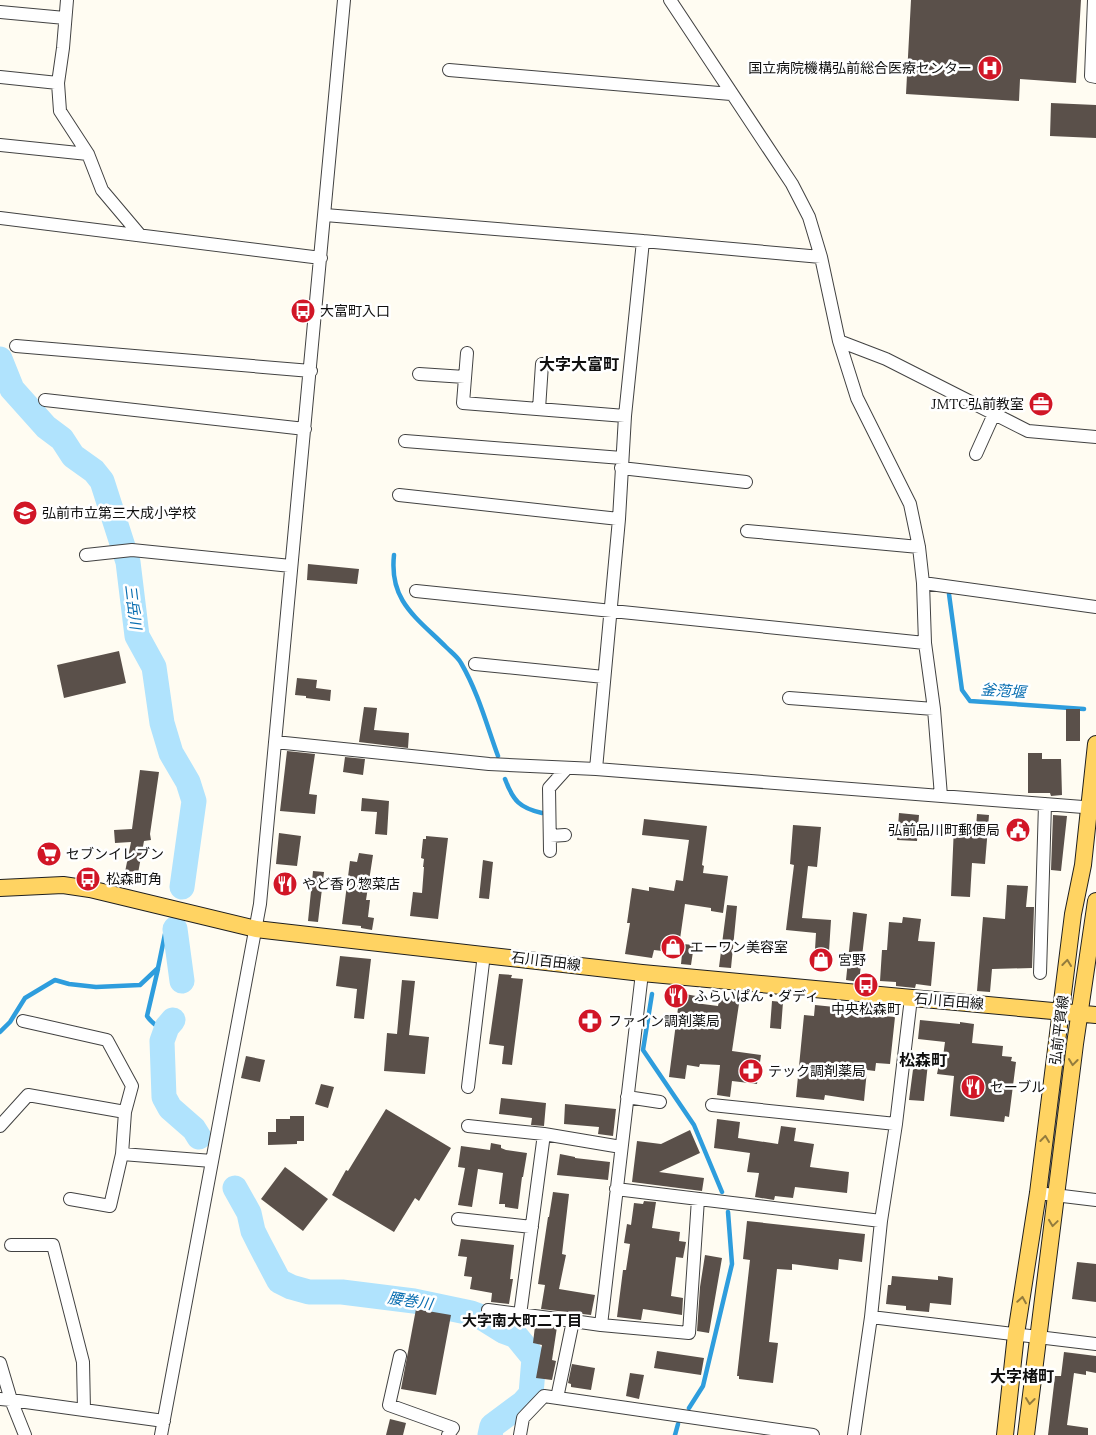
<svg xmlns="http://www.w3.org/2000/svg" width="1096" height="1435" viewBox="0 0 1096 1435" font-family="Lora,'Noto Sans JP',serif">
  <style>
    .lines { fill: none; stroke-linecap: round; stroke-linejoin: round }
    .stream { stroke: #2e9ddd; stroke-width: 4.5 }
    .river { stroke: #b0e3fd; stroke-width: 25 }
    .building { fill: #5a504a }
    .minor-casing { stroke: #424242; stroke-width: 14 }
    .major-casing { stroke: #202020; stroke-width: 18 }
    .minor { stroke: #fff; stroke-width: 12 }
    .major { stroke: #ffd362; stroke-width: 16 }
    .oneway { stroke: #937b3d }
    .labels { text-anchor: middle; stroke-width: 5; stroke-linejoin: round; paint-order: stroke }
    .poi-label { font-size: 14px; fill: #0f0f0f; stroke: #fff; text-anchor: start }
    .street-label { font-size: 14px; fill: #0f0f0f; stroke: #fff }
    .water-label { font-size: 15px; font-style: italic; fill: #096eb1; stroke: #fff }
    .neighbourhood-label { font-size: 15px; font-weight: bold; fill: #0f0f0f; stroke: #fff }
    .quarter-label { font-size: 16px; font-weight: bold; fill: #0f0f0f; stroke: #fff }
  </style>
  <rect width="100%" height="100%" fill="#fffcf2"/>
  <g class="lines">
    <path class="stream" d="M394 555C389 601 416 617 446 647 451 652 458 657 461 663 478 692 487 726 498 756
      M949 594 962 690 970 701 1084 709
      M505 779C513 801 520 808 542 813
      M158 969 147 1016C152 1024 159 1026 164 1033
      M652 994 643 1050 694 1125 722 1192
      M0 1032 10 1022 25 998 55 980 69 984 96 987 140 985 158 968 165 934
      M689 1408 703 1386 732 1264 728 1212
      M675 1435 678 1424"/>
    <path class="river" d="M0 359 12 389 46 427 62 439 73 456 94 471 102 481 128 562 137 636 154 667 162 723 171 753 188 782 194 801 182 887
      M175 929 182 981
      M173 1020 167 1027 162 1041 164 1097 170 1108 194 1129 199 1137
      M235 1188 249 1213 253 1231 259 1243 279 1281 291 1287 309 1292H342L414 1301 471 1313 479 1316 503 1331 516 1336 534 1358 531 1394 523 1403 492 1426 490 1435"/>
  </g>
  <path class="building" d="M911 0H1081L1076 83 1020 79 1019 101 906 94Z
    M1051 103 1096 105V138L1050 136Z
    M308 564 359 569 357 584 307 580Z
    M119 651 126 683 64 698 57 665Z
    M297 678 317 680 316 688 331 690 330 701 306 698V696L295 695Z
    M364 707 377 708 374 730 409 733 408 748 359 742Z
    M1066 709H1080V741H1066Z
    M287 751 315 754 309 794 317 795 315 814 280 811Z
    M1028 753H1042V759H1061L1062 795 1051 796 1050 793H1028Z
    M345 757 365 759 363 775 343 772Z
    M140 770 159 772 150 834 151 840 144 841 136 884 123 882 131 842 115 843 114 830 132 829Z
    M362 798 389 801 387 835 375 834 377 812 361 811Z
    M899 813 919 815 917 841 897 840Z
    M977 814 989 815 985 864 972 863 970 897 951 896 954 826 976 827Z
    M1053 815 1067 816 1061 871 1051 870Z
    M644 819 707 826 702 865 704 866 703 873 728 876 723 913 711 911V908L685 904 678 953 654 950 652 958 625 954 630 923H627L632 888 649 891V887L674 891 676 880 683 881 689 840 642 835Z
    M793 825 821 827 817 867 808 866 802 918 831 920 828 967 814 966 816 933 786 930 794 865 790 864Z
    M279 833 301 836 297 866 276 864Z
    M426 836 448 838 438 919 410 916 413 892 422 893 424 867H423L424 859 421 858 423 839H426Z
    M359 853 373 855 366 900H370L368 917 374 918 372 930 361 928V926L342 924 350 861 357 862Z
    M483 860 493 862 489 899 479 898Z
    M313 871 324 872 318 922 308 921Z
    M1007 885 1028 886 1026 907H1034L1032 968 992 969 990 992 977 991 983 917 1005 919Z
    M727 905 737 906 731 968 719 967Z
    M853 912 867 914 859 982 846 980Z
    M903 917 921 919 918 941 935 942 931 986 916 984 915 988 896 986V982L880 981 882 950H887L889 922 902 923Z
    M683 944 694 945 691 965 681 964Z
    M340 956 371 959 364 1019 354 1018 357 989 336 986Z
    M499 974 512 975 511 978 523 979 512 1065 502 1064 504 1046 489 1044Z
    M402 980 415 981 409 1035 429 1037 425 1074 384 1071 387 1033 397 1034Z
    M674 992 696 996 695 1003 718 1006 720 995 740 997 732 1051 761 1055 757 1084 732 1081 730 1097 717 1095 720 1065 700 1064 699 1067 687 1065 685 1079 669 1077 678 1008 672 1007Z
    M772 1001 783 1002 781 1029 770 1028Z
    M815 1005 874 1011 873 1015 895 1017 890 1064 876 1063 875 1071 867 1070 864 1101 825 1095 824 1100 796 1097 804 1015 814 1016Z
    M920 1020 960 1024V1022L974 1024 972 1043 1003 1046 1002 1056 1012 1057 1011 1061 1016 1062 1009 1117 1005 1116 1004 1122 950 1116 954 1076 937 1074 939 1064H942L945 1042 918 1039Z
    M246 1056 265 1060 260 1082 241 1078Z
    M914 1062 928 1063 924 1101 909 1100Z
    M321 1084 334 1087 328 1108 315 1104Z
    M501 1098 546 1103 544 1126 531 1125 532 1118 499 1114Z
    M565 1104 616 1109 613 1136 598 1134 599 1127 564 1124Z
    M386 1109 451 1148 419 1201 415 1198 394 1232 332 1195 346 1170 348 1171Z
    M290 1116H304V1141H297V1144L268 1145V1132H276V1119H290Z
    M717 1119 740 1122 738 1138 778 1144 781 1126 796 1128 794 1141 814 1144 810 1167 849 1172 847 1193 795 1187 793 1198 775 1196 774 1200 755 1197 759 1173 747 1172 750 1153 714 1148Z
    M690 1130 700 1153 659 1172 704 1178 702 1191 632 1182 637 1141 661 1144Z
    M491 1143 501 1145V1148L506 1150 527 1153 523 1177H522L518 1209 505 1207V1204H499L503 1173 478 1169 472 1207 458 1205 465 1168 458 1167 461 1146 490 1150Z
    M560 1154 575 1157V1158L610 1162 608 1180 557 1175Z
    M285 1167 328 1199 303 1231 261 1199Z
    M553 1192 569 1194 562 1254 566 1255 559 1289 595 1295 591 1315 541 1309 545 1285 538 1284 548 1217H549Z
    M644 1201 656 1202 652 1228 680 1232 679 1241 686 1242 683 1258 676 1257 671 1296 683 1298 682 1315 643 1309 641 1320 617 1317 623 1270H626L630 1244 624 1243 627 1224 631 1225 634 1203 643 1204Z
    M747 1221 865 1234 862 1262 839 1259 838 1270 792 1264V1270L777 1269 769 1342 778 1343 773 1383 739 1379V1376H737L750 1260 743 1259Z
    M461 1239 514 1245 510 1279H513L509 1304 491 1302 492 1293 470 1289 472 1277 464 1276 467 1257 458 1256Z
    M705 1255 722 1258 709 1333 697 1331 700 1287Z
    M1077 1262 1096 1264V1302L1072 1299Z
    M892 1276 938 1280V1276L953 1278 951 1305 930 1303 929 1312 906 1310V1306L886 1304 888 1285H891Z
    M416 1309 451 1315 436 1395 401 1389Z
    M538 1325 557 1327 552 1360 556 1361 552 1380 536 1378 542 1345 533 1343 535 1326 538 1327Z
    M657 1351 704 1358 701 1375 654 1368Z
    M1064 1352 1096 1356V1373L1086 1371V1375L1074 1373 1067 1425 1088 1428V1435H1048L1055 1376H1061Z
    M572 1364 595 1368 591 1390 571 1387V1384L568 1383Z
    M630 1373 644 1375 639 1399 626 1396Z
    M390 1419 406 1423 403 1435H386Z"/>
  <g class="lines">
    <defs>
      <path id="minor" d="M67 0 63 48 58 83 60 111 88 154 102 190 140 235
        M670 0 792 184 809 217 821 257 839 341 857 398 910 504 919 547 923 583 925 643 934 709 941 796
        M1094 0 1091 76 1096 77
        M0 12 65 18
        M449 70 731 94
        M0 77 58 83
        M0 145 88 154
        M325 215 643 241 821 257
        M0 218 321 258
        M839 341 886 359 1028 431 1096 437
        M16 346 311 371
        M467 353 463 403 625 416
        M419 374 465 377
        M45 400 305 429
        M539 409 542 364
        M405 441 622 458
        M976 454 994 414
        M621 468 746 482
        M399 495 619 519
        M747 531 919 547
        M86 555 132 550 291 566
        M923 583 1096 607
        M416 591 925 643
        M475 664 604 677
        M789 698 934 709
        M275 742 489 764 596 769 1096 808
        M596 769 619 519 625 416 643 241
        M550 836 565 835
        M550 851 549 788 567 768
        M1040 973 1045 804
        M23 1021 107 1040 132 1086 125 1112
        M468 1087 484 954
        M627 1097 660 1102
        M712 1105 896 1124
        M0 1126 28 1095 125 1112 122 1154 212 1161
        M468 1126 544 1134 621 1147
        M616 1189 881 1221
        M1038 1193 1096 1200
        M70 1199 110 1206 122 1154
        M458 1219 532 1227
        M11 1245H53L83 1362 84 1410
        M488 1310 573 1321
        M520 1315 544 1134
        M871 1317 1096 1344
        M601 1325 689 1333 698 1199
        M400 1356 389 1405 453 1428 448 1435
        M0 1363 11 1400 25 1435
        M557 1398 573 1321 601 1325 642 973
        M0 1399 11 1400 164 1421
        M161 1435 260 904 344 0
        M520 1435 523 1418 544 1396 813 1435
        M854 1435 871 1317 881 1221 896 1124 911 998"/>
      <path id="major" d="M0 888 63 885 90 889 256 929 273 931 642 973 1096 1015
        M1005 1435 1016 1334 1038 1193 1073 914 1083 865 1096 744
        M1026 1435 1075 1044 1096 901"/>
    </defs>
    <use href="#minor" class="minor-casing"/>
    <use href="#major" class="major-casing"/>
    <use href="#minor" class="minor"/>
    <use href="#major" class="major"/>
  </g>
  <defs><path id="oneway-chevron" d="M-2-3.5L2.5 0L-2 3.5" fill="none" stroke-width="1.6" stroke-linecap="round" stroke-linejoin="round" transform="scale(1.25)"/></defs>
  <g class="oneway">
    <use href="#oneway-chevron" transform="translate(1067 963) rotate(-83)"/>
    <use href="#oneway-chevron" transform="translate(1073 1062) rotate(97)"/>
    <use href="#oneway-chevron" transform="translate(1045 1139) rotate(-83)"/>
    <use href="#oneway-chevron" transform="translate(1053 1223) rotate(98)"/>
    <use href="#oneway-chevron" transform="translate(1022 1300) rotate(-81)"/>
    <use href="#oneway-chevron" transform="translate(1030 1401) rotate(97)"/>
  </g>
  <defs>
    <symbol id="hospital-disc" viewBox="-11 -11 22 22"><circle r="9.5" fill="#d11626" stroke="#fff"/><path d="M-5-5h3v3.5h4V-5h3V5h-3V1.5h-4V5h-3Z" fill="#fff"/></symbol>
    <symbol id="bus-disc" viewBox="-11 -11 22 22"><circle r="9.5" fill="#d11626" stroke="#fff"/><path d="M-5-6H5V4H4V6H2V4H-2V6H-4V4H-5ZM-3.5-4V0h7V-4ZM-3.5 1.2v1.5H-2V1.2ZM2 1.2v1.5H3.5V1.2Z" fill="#fff"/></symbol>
    <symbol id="office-disc" viewBox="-11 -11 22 22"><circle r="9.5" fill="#d11626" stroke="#fff"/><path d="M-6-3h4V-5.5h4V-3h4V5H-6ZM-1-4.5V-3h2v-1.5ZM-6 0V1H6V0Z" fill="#fff"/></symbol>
    <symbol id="school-disc" viewBox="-11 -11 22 22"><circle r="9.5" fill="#d11626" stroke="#fff"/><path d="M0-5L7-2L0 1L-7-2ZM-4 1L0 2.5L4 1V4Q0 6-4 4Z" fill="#fff"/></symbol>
    <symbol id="civic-disc" viewBox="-11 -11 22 22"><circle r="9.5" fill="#d11626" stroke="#fff"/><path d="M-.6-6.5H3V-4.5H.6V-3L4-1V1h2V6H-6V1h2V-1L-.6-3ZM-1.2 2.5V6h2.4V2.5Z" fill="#fff"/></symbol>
    <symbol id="supermarket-disc" viewBox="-11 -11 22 22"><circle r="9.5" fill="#d11626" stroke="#fff"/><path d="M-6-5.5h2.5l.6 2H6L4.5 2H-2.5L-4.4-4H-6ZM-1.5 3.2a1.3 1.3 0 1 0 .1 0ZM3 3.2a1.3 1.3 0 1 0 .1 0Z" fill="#fff"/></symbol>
    <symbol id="restaurant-disc" viewBox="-11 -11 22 22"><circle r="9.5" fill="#d11626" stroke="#fff"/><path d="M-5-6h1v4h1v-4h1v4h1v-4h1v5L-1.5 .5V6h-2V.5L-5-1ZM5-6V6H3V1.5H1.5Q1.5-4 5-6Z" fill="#fff"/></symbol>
    <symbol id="shop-disc" viewBox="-11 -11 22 22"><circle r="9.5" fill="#d11626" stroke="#fff"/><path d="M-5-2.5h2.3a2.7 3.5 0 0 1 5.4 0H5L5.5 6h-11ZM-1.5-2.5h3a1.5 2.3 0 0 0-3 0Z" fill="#fff"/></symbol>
    <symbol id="pharmacy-disc" viewBox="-11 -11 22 22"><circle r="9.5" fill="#d11626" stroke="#fff"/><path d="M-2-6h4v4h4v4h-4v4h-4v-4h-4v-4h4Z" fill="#fff"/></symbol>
  </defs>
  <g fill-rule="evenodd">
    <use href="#hospital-disc" x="976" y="54" width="28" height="28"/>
    <use href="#bus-disc" x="289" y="297" width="28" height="28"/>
    <use href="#office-disc" x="1027" y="390" width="28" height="28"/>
    <use href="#school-disc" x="11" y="499" width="28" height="28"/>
    <use href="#civic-disc" x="1004" y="816" width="28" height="28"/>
    <use href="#supermarket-disc" x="35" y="840" width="28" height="28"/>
    <use href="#bus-disc" x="74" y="865" width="28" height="28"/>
    <use href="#restaurant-disc" x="271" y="870" width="28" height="28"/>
    <use href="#shop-disc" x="659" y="933" width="28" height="28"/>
    <use href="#shop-disc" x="807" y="946" width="28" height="28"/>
    <use href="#bus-disc" x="852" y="971" width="28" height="28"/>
    <use href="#restaurant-disc" x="662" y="982" width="28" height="28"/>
    <use href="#pharmacy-disc" x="576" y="1007" width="28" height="28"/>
    <use href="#pharmacy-disc" x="737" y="1057" width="28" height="28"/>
    <use href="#restaurant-disc" x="959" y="1073" width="28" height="28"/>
  </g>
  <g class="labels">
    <g class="poi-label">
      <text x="972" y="73" text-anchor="end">国立病院機構弘前総合医療センター</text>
      <text x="320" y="316">大富町入口</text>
      <text x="1024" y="409" text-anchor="end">JMTC弘前教室</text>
      <text x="42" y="518">弘前市立第三大成小学校</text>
      <text x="1000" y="835" text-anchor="end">弘前品川町郵便局</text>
      <text x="66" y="859">セブンイレブン</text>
      <text x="106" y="884">松森町角</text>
      <text x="302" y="889">やど香り惣菜店</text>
      <text x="690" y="952">エーワン美容室</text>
      <text x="838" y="965">宮野</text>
      <text x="694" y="1001">ふらいぱん・ダディ</text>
      <text x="866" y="1014" text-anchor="middle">中央松森町</text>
      <text x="608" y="1026">ファイン調剤薬局</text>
      <text x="768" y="1076">テック調剤薬局</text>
      <text x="990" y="1092">セーブル</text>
    </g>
    <g class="street-label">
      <text transform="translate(546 961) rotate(7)" y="5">石川百田線</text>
      <text transform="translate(949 1001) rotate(5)" y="5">石川百田線</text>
      <text transform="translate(1059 1030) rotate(-83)" y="5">弘前平賀線</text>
    </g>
    <g class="water-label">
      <text transform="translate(133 607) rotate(83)" y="5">三岳川</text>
      <text transform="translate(1003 691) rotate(4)" y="5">釜萢堰</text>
      <text transform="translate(410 1301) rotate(9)" y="5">腰巻川</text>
    </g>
    <g class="neighbourhood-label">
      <text x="522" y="1326">大字南大町二丁目</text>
    </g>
    <g class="quarter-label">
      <text x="579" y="370">大字大富町</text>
      <text x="923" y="1066">松森町</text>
      <text x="1022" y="1382">大字楮町</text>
    </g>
  </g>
</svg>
